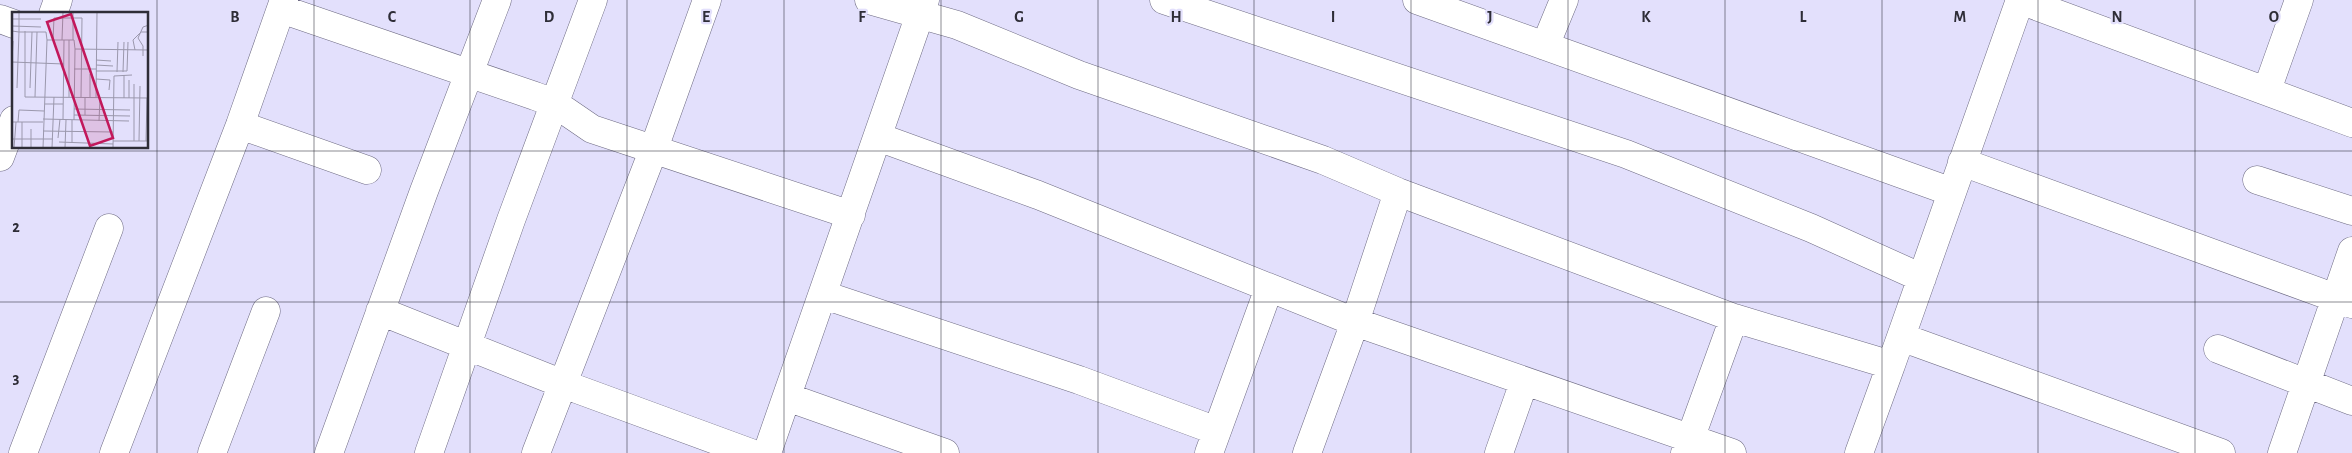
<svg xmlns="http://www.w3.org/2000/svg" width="2352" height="453" viewBox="0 0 2352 453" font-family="'Alegreya Sans',sans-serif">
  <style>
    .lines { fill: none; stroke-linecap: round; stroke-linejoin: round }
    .street-casing { stroke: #6e6b83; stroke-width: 29 }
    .street { stroke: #fff; stroke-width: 28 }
    .grid { fill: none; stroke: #2e2d37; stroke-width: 1; stroke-opacity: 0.55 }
    .inset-road { fill: none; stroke: #9b98ad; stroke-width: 1 }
    .view { fill: #c2185b; fill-opacity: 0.15; stroke: #c2185b; stroke-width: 2.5 }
    .inset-edge { fill: none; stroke: #2e2d37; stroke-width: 2.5 }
    .grid-label { font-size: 16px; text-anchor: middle; font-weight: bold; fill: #2e2d37; stroke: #e3e0fc; stroke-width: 4.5; stroke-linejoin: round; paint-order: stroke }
  </style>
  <rect width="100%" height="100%" fill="#e3e0fc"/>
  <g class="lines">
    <defs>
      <path id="street" d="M869 0 957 25 1079 75 1323 160 1398 192 1734 318
        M1164 0 1626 154 1811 228 1922 278
        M1417 0 1952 192
        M2020 0 2352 123
        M281 9 535 96 554 103 592 129 851 215
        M53 14 58 0
        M0 19 14 24
        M1545 46 1564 0
        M2267 90 2299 0
        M240 125 367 170
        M878 137 1038 195 1355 322 1732 453
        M0 157 14 120
        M1962 162 2352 304
        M2257 180 2352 211
        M824 295 1079 380 1217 431
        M380 311 563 384 751 453
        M1901 337 2221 453
        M2218 349 2352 401
        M787 397 945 453
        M23 453 109 228
        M114 453 240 125 284 0
        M212 453 266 311
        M329 453 424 191 497 0
        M429 453 511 220 593 0
        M536 453 653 151 707 0
        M767 453 925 0
        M1209 453 1269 288
        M1307 453 1355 322 1398 192
        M1499 453 1524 382
        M1685 453 1734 318 1891 365 2020 0
        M1859 453 1891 365
        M2282 453 2352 251"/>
    </defs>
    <use href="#street" class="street-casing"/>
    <use href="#street" class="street"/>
  </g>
  <path class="grid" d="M157 0V453M314 0V453M470 0V453M627 0V453M784 0V453M941 0V453M1098 0V453M1254 0V453M1411 0V453M1568 0V453M1725 0V453M1882 0V453M2038 0V453M2195 0V453M0 151H2352M0 302H2352"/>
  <g transform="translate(12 12)">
    <rect width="136" height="136" fill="#e3e0fc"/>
    <path class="inset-road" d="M0 7H29M0 14 29 15M0 19 7 20V0M13 19V85L137 86M41 28 42 6H70L69 85M50 28 51 0M61 28V0M123 38 121 28 129 20H137M131 44V34L126 26 131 15 137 13M84 48 99 49M0 50 52 52M0 50 1 29M84 53 101 54M62 57H84M84 59H115L116 30M105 60 106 30M111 60 112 30M112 63V86M84 67 98 68 97 78M117 68V86M5 76 7 20H34L35 28H62L63 37 137 38M18 76 20 20M23 85 25 20M57 85V28M78 85V62M84 86 85 0M33 92H51M62 97 118 98M62 103 118 104M73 103V86M31 107 117 109M51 107 52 28M62 108 63 37M87 109 88 86M0 110H31M6 110 7 98 32 99M10 110V136M31 119 101 120M46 126 48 107M0 127H41M101 129H137M122 129V72M127 129 128 74M134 129 135 86M47 130 101 132M60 131V108M2 136 4 110M19 136V117M31 136 35 28M40 136 42 85M53 136 54 108M101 136 102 64 120 63"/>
    <path class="view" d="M59 2 101 126 78 134 35 10Z"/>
    <rect width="136" height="136" class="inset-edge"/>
  </g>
  <g class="grid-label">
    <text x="235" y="22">B</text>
    <text x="392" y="22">C</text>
    <text x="549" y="22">D</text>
    <text x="706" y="22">E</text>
    <text x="862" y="22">F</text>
    <text x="1019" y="22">G</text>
    <text x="1176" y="22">H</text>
    <text x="1333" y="22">I</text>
    <text x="1490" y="22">J</text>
    <text x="1646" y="22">K</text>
    <text x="1803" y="22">L</text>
    <text x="1960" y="22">M</text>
    <text x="2117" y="22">N</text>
    <text x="2274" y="22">O</text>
    <text x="16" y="232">2</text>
    <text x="16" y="383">3</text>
  </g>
</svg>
